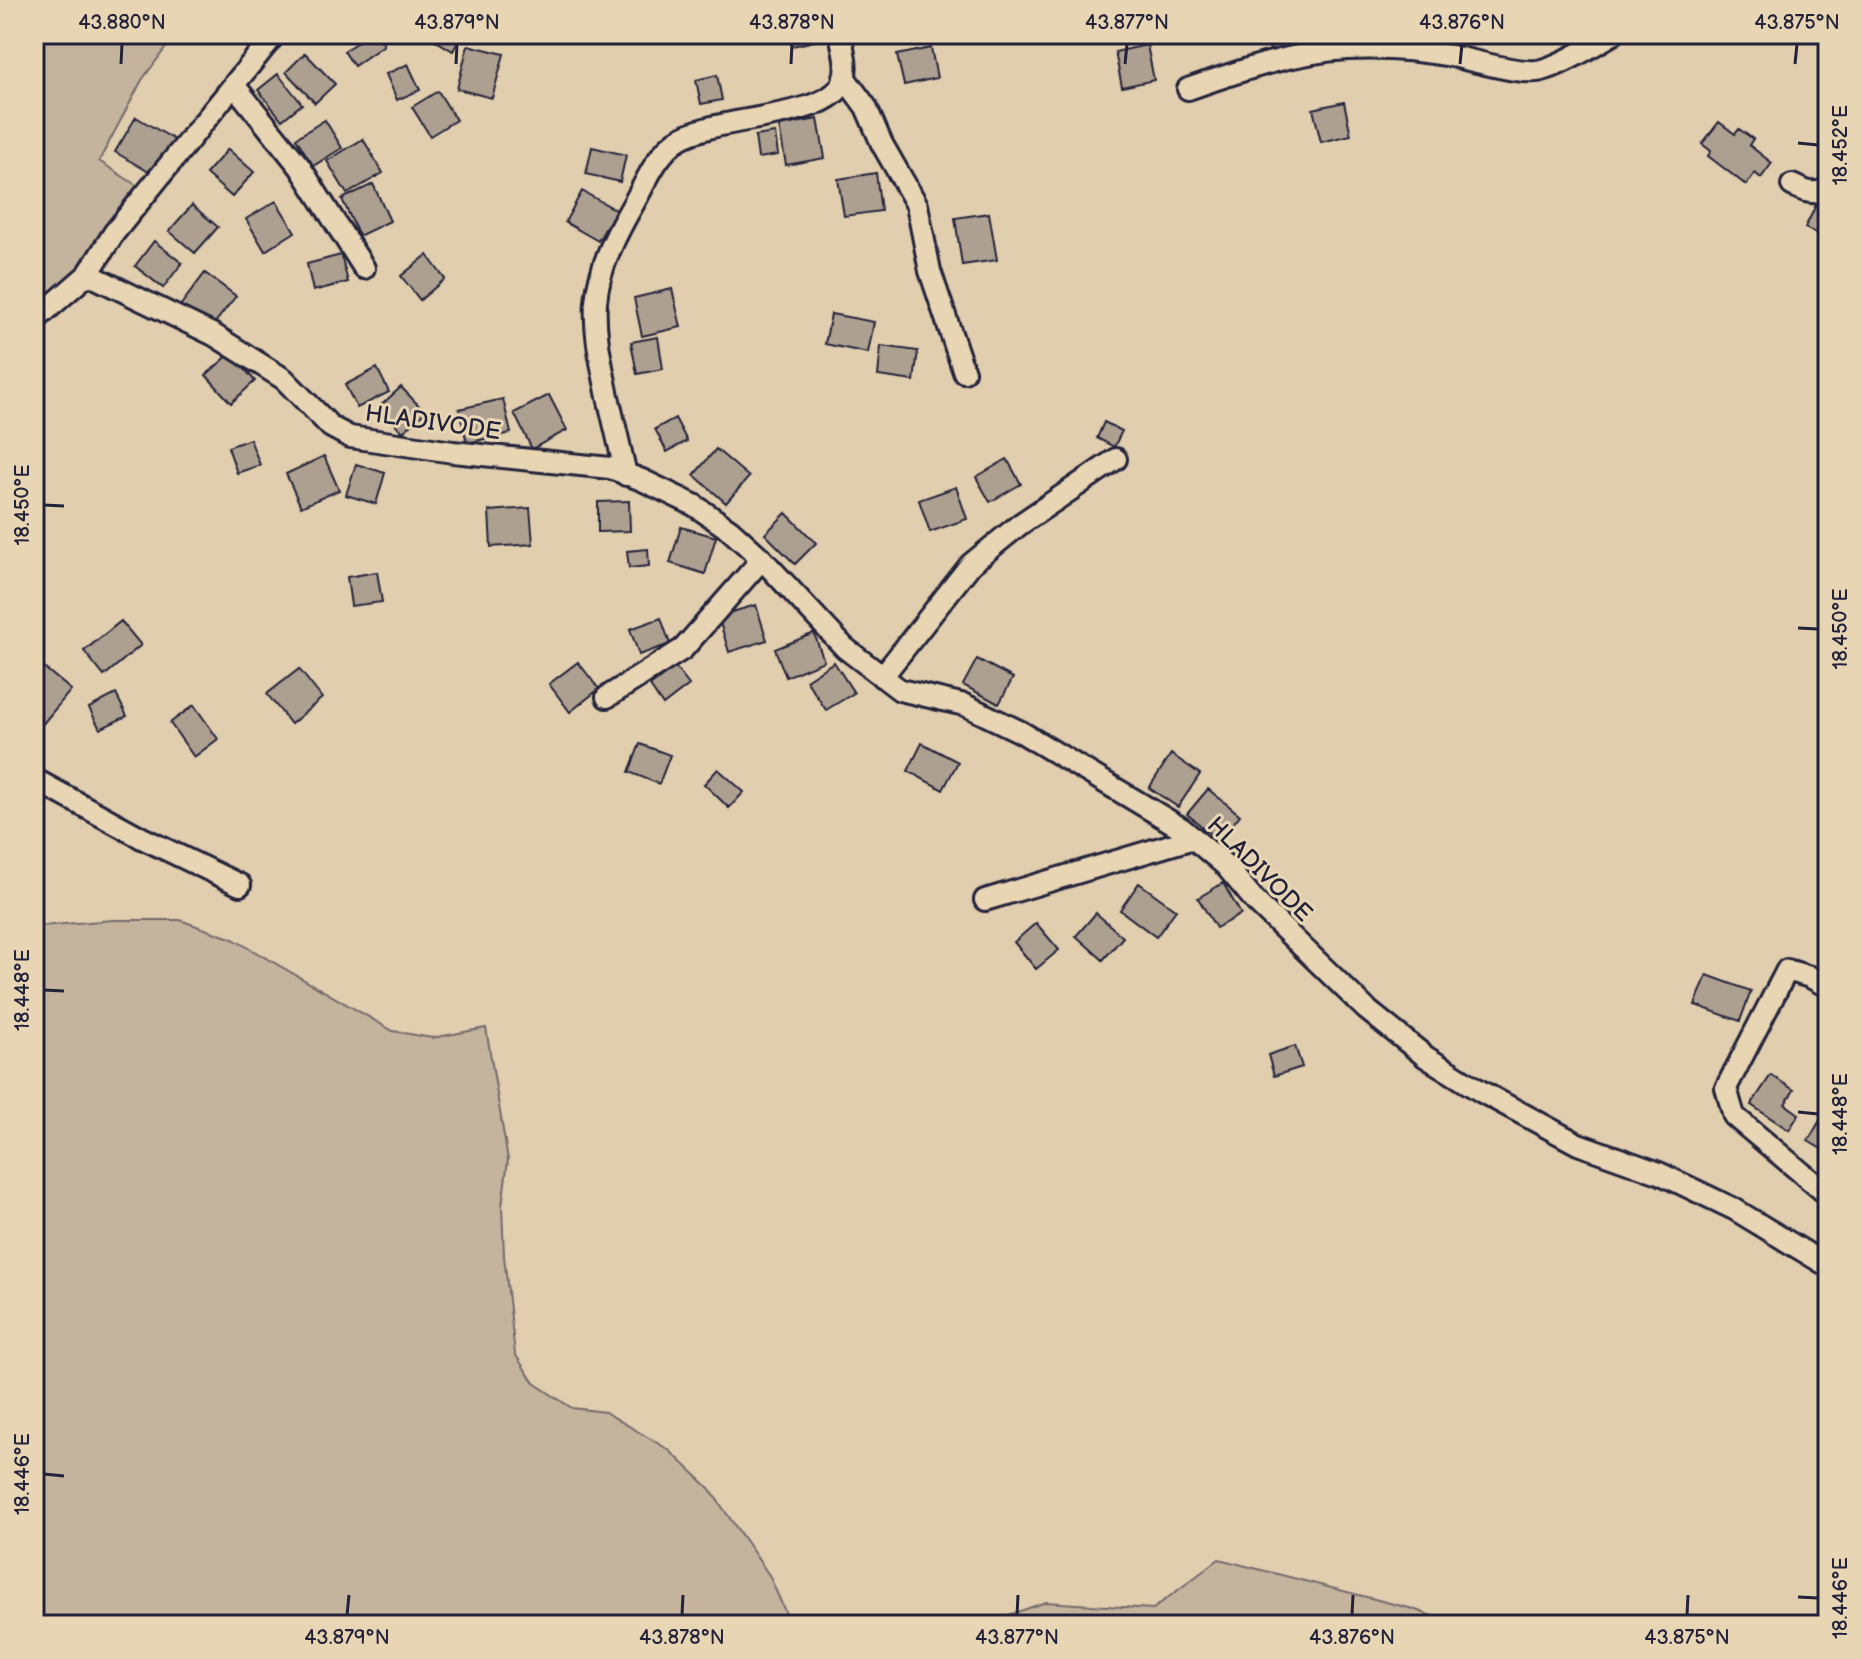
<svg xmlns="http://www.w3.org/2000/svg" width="1862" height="1659" viewBox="0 0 1862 1659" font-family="'Balsamiq Sans',sans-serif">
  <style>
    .green { fill: #c4b49d; stroke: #736b6c; stroke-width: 2 }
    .building { fill: #aea090; stroke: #22223b; stroke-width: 2 }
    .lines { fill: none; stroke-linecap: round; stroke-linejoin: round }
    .street-casing { stroke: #22223b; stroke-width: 26 }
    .street { stroke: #e8d5b3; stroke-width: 20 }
    .ticks { fill: none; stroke: #22223b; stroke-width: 3 }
    .labels { text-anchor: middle; stroke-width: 6; stroke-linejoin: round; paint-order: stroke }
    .street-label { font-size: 24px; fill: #22223b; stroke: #e8d5b3 }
    .neatline { fill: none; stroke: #22223b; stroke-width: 3 }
    .ticks-label { font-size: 20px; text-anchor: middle; fill: #22223b }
  </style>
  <rect width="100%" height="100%" fill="#e0ceae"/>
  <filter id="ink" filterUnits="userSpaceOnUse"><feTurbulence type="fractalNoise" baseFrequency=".0125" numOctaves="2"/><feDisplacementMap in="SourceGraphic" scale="16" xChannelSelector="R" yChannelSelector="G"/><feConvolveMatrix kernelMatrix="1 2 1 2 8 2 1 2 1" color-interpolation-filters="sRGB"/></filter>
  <g filter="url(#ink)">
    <path class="green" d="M34 34H176L142 80 99 161 139 187 103 231 76 271 34 306Z
      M113 920H180L233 939 393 1031 432 1038 486 1028 508 1160 502 1206 504 1256 515 1354 534 1383 572 1408 605 1412 669 1450 709 1488 769 1575 791 1625H34V930L41 926Z
      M1219 1559 1413 1609 1457 1625H997V1619L1046 1602 1153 1609Z"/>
    <path class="building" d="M227 34H259L250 48Z
      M369 34H377L384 45 354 66 344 51Z
      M425 34H462L453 51Z
      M789 34H827L828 38 792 46Z
      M1264 34H1289L1293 44 1271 52Z
      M1431 34H1461L1462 40 1432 44Z
      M468 45 504 54 492 98 457 89Z
      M1147 45 1154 80 1122 87 1115 52Z
      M931 48 937 78 904 85 897 55Z
      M305 53 335 84 315 103 286 72Z
      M408 64 420 90 397 100 386 74Z
      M278 74 302 104 282 120 258 90Z
      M717 75 722 100 701 104 696 80Z
      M438 91 456 120 430 136 412 107Z
      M1344 102 1351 135 1321 142 1313 109Z
      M136 117 175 140 154 175 115 152Z
      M818 119 825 158 786 165 779 126Z
      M325 120 342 148 313 166 296 138Z
      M1719 122 1735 134 1739 129 1753 139 1749 145 1772 163 1761 178 1755 173 1746 185 1708 156 1711 151 1702 144Z
      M775 133 778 155 758 158 755 136Z
      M363 139 383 173 347 194 327 161Z
      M592 147 626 155 620 182 586 174Z
      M228 149 254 172 232 197 206 174Z
      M876 173 881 211 844 216 838 179Z
      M373 184 390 221 359 236 342 199Z
      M582 191 616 210 598 241 565 222Z
      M276 201 295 232 265 251 246 219Z
      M192 205 218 227 195 253 169 231Z
      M1816 205 1828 211V239L1805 228Z
      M989 213 997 260 962 265 955 218Z
      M154 241 182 263 163 288 135 266Z
      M341 255 348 282 313 291 307 264Z
      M427 255 445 279 420 300 401 276Z
      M205 273 236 296 210 329 180 306Z
      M672 289 681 327 642 336 634 298Z
      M831 314 874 322 868 353 825 344Z
      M658 337 663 369 637 374 631 342Z
      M881 346 918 351 914 381 878 376Z
      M231 353 255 381 231 403 206 375Z
      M377 368 389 392 357 408 345 385Z
      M401 387 425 412 403 432 379 407Z
      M549 395 567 430 532 449 514 413Z
      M503 399 511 433 467 443 459 409Z
      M675 418 687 441 667 452 655 429Z
      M1104 422 1122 431 1114 447 1097 438Z
      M250 439 260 465 237 473 228 447Z
      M716 449 749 477 726 503 694 475Z
      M324 456 339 490 301 507 286 474Z
      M1007 459 1021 484 990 502 976 477Z
      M356 464 385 473 376 504 346 495Z
      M956 487 967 519 930 532 919 500Z
      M629 501 630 531 598 532V502Z
      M530 508 533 544 491 547 489 511Z
      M786 513 816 543 795 564 765 534Z
      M681 527 716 537 705 574 670 563Z
      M648 549 649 566 629 568 627 551Z
      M377 572 382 602 351 606 347 577Z
      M756 605 767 640 729 652 718 616Z
      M661 618 670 644 639 655 630 629Z
      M121 621 141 645 104 676 84 651Z
      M814 633 824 661 786 677 775 649Z
      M977 659 1013 678 999 704 963 685Z
      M578 662 599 689 570 712 549 684Z
      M834 662 854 693 826 710 806 680Z
      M42 666 71 690 41 726 34 720V675Z
      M675 667 689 685 663 705 650 686Z
      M299 669 322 698 291 724 267 694Z
      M116 694 127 716 100 729 89 708Z
      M194 705 218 739 194 757 170 723Z
      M922 743 958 762 943 790 908 771Z
      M640 744 670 755 659 784 629 772Z
      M1171 754 1200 774 1178 807 1149 788Z
      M718 769 744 792 729 808 704 784Z
      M1208 789 1240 815 1219 841 1187 814Z
      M1139 883 1176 910 1156 937 1120 910Z
      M1223 883 1241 914 1216 928 1198 898Z
      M1096 913 1123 937 1103 960 1076 936Z
      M1036 923 1059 950 1036 969 1014 942Z
      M1707 975 1751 991 1740 1021 1695 1005Z
      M1295 1046 1302 1067 1274 1076 1268 1055Z
      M1771 1075 1794 1090 1785 1104 1799 1114 1789 1130 1751 1105Z
      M1826 1110 1828 1111V1153L1808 1141Z"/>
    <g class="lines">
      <defs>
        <path id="street" d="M275 34 114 233 88 274 214 335 284 379 331 427 350 437 453 452 610 468 642 480 694 505 730 530 762 559 845 648 900 690 965 705 1021 732 1181 828 1225 865 1256 902 1366 1009 1426 1057 1482 1092 1578 1144 1659 1173 1734 1209 1828 1266
          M844 77 866 107 882 144 917 205 930 271 964 372
          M234 85 300 167 364 268
          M1188 89C1239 71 1294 52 1348 49 1383 47 1418 50 1452 56 1472 60 1524 76 1542 70 1564 64 1592 46 1613 34
          M1792 185C1804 191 1817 197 1828 187
          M34 321 88 274
          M626 475C620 447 613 419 607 392 601 362 594 333 596 302 599 266 617 232 635 201 647 180 656 156 676 141 712 115 827 121 843 82 849 67 843 49 840 34
          M882 677 971 564 1019 525 1116 459
          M607 697 683 649 762 559
          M34 779 142 838 240 885
          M985 900 1194 838
          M1828 987 1810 977 1787 970 1726 1088 1734 1116 1828 1195"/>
      </defs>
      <use href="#street" class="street-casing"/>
      <use href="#street" class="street"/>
    </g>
  </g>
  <path class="ticks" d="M121 64 122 44M456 64 457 44M791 64 792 44M1125 64 1127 44M1460 64 1462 44M1795 64 1797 44M1798 143 1818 145M44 505 64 506M1798 628 1818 629M44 990 64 991M1798 1112 1818 1114M44 1474 64 1476M1798 1597 1818 1598M347 1615 349 1595M682 1615 683 1595M1017 1615 1018 1595M1352 1615 1353 1595M1687 1615 1688 1595"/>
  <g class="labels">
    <g class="street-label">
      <text transform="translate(433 422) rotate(8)" y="8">HLADIVODE</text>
      <text transform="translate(1260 869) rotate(45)" y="8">HLADIVODE</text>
    </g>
  </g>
  <rect width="1862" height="1659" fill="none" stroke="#e8d5b3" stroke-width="88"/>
  <rect x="44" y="44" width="1774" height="1571" class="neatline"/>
  <g class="ticks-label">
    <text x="122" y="29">43.880°N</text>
    <text x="457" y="29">43.879°N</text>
    <text x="792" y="29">43.878°N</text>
    <text x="1127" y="29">43.877°N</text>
    <text x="1462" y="29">43.876°N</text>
    <text x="1797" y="29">43.875°N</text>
    <text transform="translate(1840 145) rotate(-90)" y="7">18.452°E</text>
    <text transform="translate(22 505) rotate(-90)" y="7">18.450°E</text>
    <text transform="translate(1840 629) rotate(-90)" y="7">18.450°E</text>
    <text transform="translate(22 990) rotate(-90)" y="7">18.448°E</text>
    <text transform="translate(1840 1114) rotate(-90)" y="7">18.448°E</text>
    <text transform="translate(22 1474) rotate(-90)" y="7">18.446°E</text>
    <text transform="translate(1840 1598) rotate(-90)" y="7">18.446°E</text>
    <text x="347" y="1644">43.879°N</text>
    <text x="682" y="1644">43.878°N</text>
    <text x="1017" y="1644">43.877°N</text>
    <text x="1352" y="1644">43.876°N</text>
    <text x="1687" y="1644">43.875°N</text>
  </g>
</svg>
